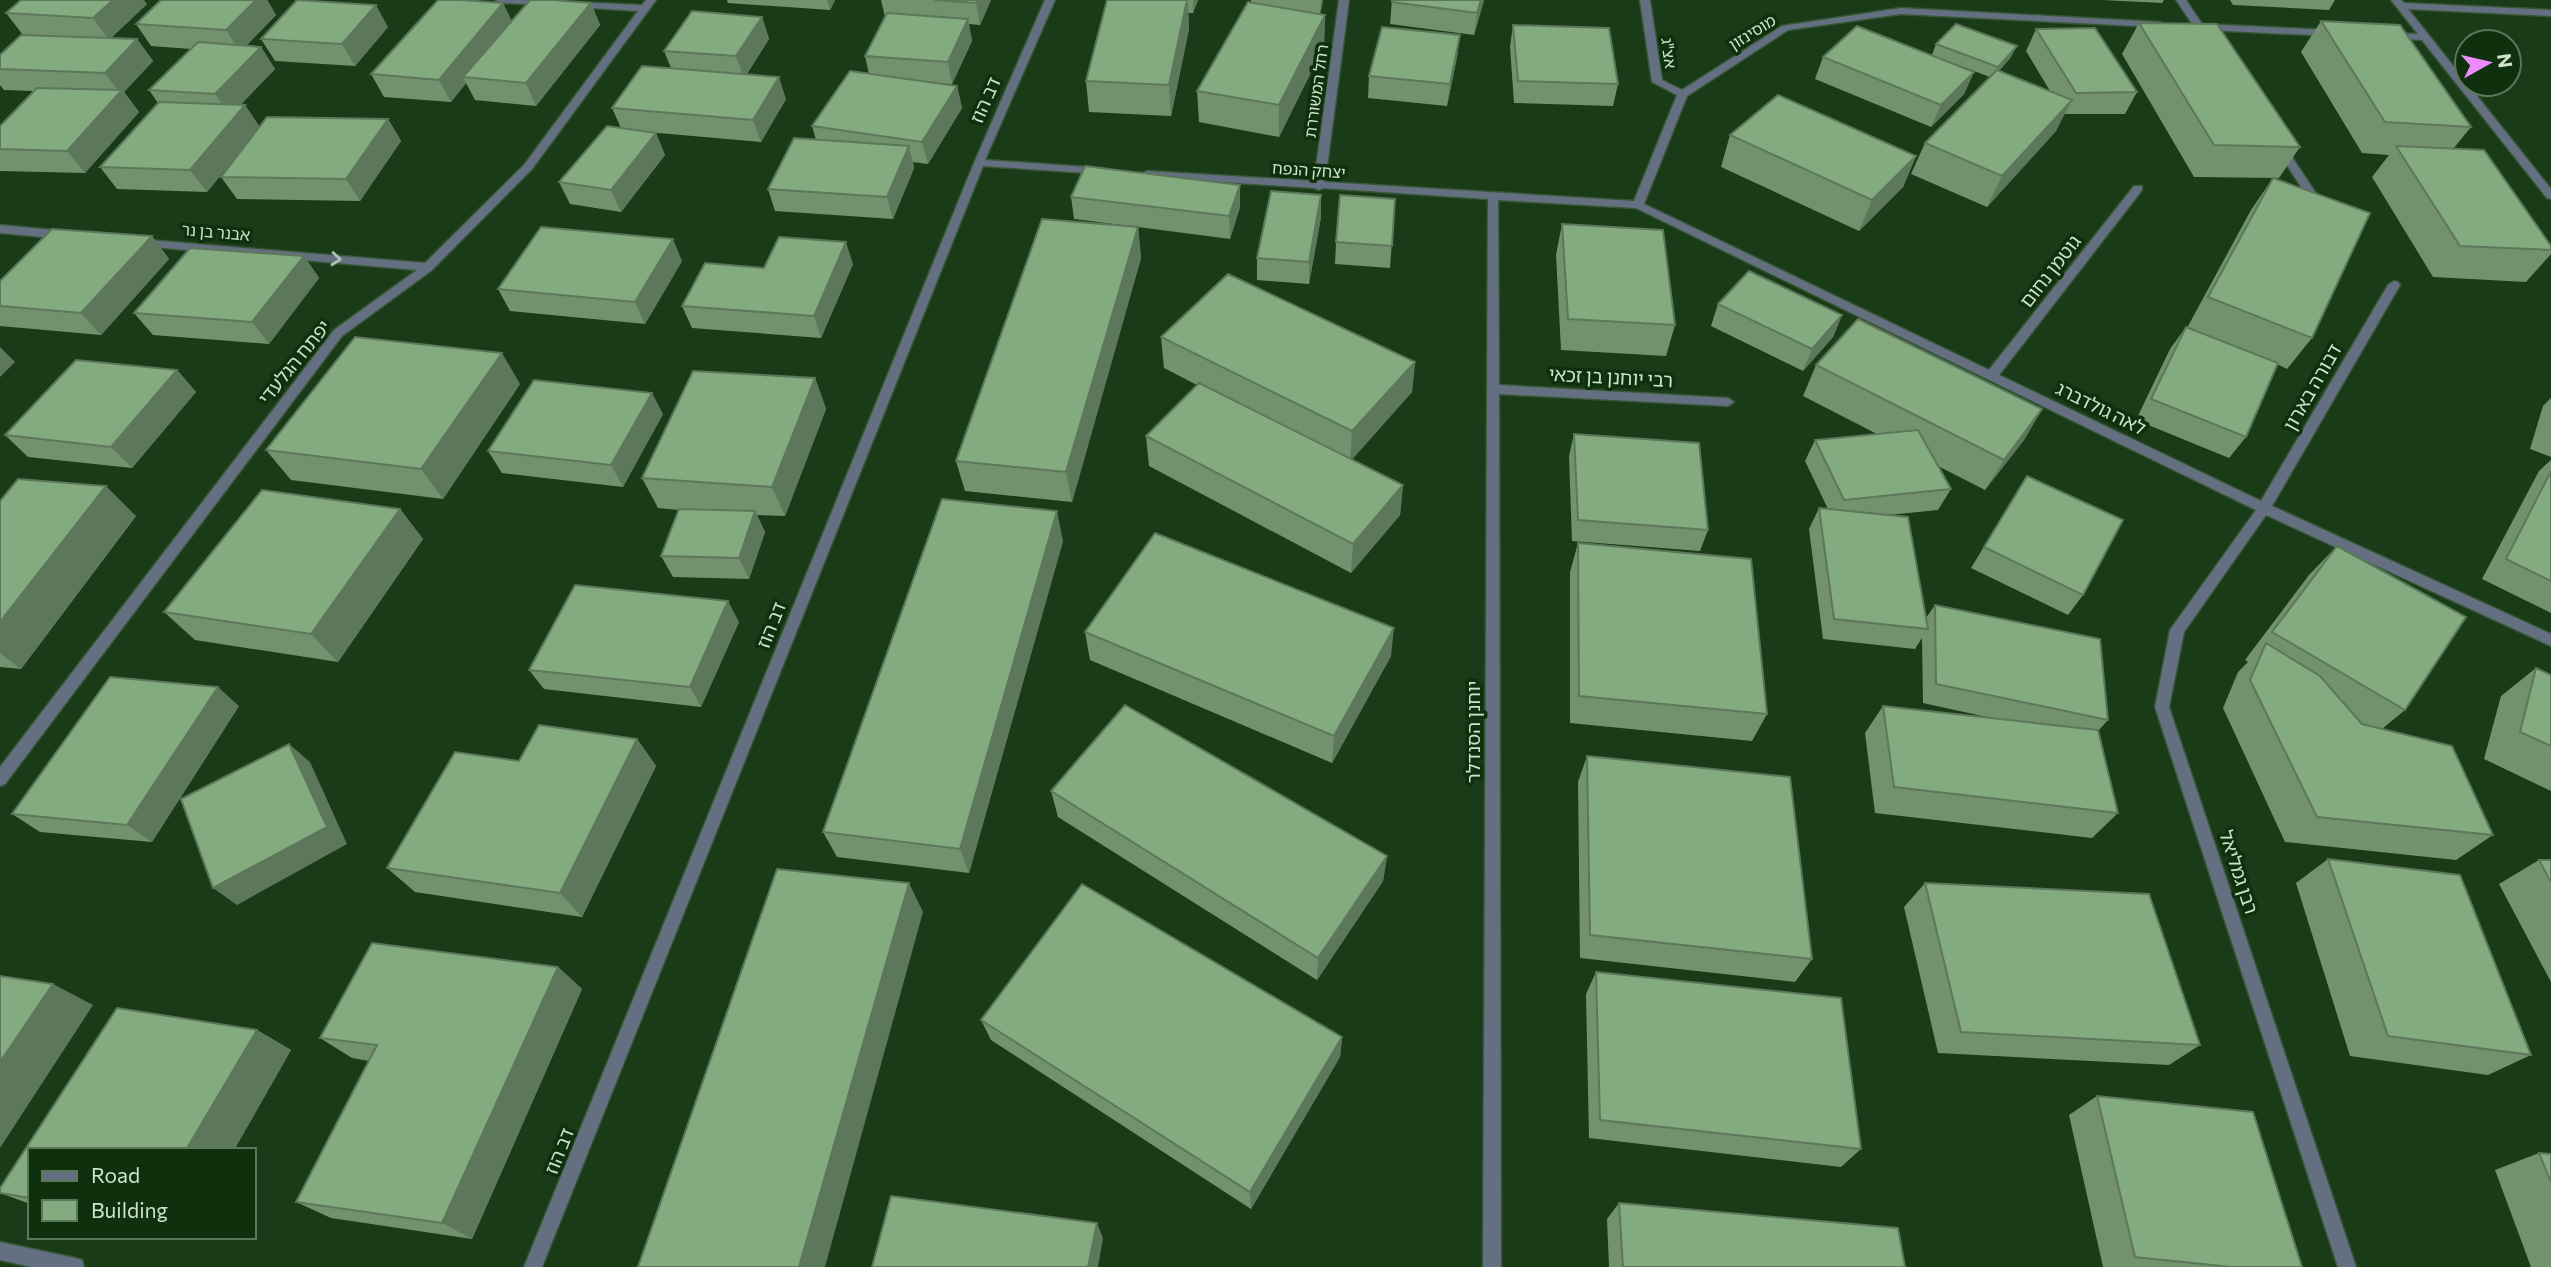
<svg xmlns="http://www.w3.org/2000/svg" width="2551" height="1267" viewBox="0 0 2551 1267" font-family="Commissioner,'Noto Sans Hebrew',sans-serif">
  <style>
    .lines { fill: none; stroke-linecap: round; stroke-linejoin: round }
    .lane-casing { stroke: #365634; stroke-width: 3 }
    .street-casing { stroke: #365634; stroke-width: 3 }
    .lane { fill: #646f82; fill-rule: evenodd }
    .street { fill: #646f82; fill-rule: evenodd }
    .wall { fill: #72926e }
    .shaded-wall { fill: #5c775a }
    .building { fill: #84aa80; stroke: #5c775a; stroke-width: 2 }
    .oneway { stroke: #aec0b6 }
    .labels { text-anchor: middle; stroke-width: 7; stroke-linejoin: round; paint-order: stroke }
    .far-street-label { font-size: 16px; fill: #cee2cc; stroke: #0e300d }
    .street-label { font-size: 19px; fill: #cee2cc; stroke: #0e300d }
  </style>
  <rect width="100%" height="100%" fill="#193b17"/>
  <g class="lines">
    <defs>
      <path id="lane" d="M0 1242 75 1258 82 1260 84 1267H32L0 1260Z"/>
      <path id="street" d="M495 0H548L550 2 545 5 500 3Z
        M646 0H656L532 169 432 270 342 336 5 784 0 786V767L334 330 417 270 141 246 135 242 137 239 425 263 524 165 638 11 576 7 571 4 573 2 642 5Z
        M1045 0H1055L985 160 1102 168 1107 171 1102 174 983 166 542 1267H524L974 163Z
        M1339 0H1349L1325 182 1634 201 1677 95 1652 82 1640 0H1650L1662 80 1682 90 1782 26 1901 8 2160 22 2162 24 2157 27 1901 14 1788 30 1687 96 1644 204 1989 370 2134 186H2142V190L1999 375 2261 501 2388 285 2394 281 2398 282 2400 285 2272 506 2551 634V646L2266 515 2184 632 2169 707 2356 1267H2338L2155 707 2170 630 2256 510 1636 208 1498 200 1499 385 1728 398 1734 402 1728 406 1499 394 1501 1267H1483L1488 199 1323 188 1319 190 1314 188 1147 177 1142 174 1147 171 1314 181Z
        M2176 0H2186L2202 24 2332 30 2337 33 2332 36 2206 30 2209 35 2204 38 2201 37Z
        M2391 0H2401L2404 3 2551 10V16L2408 9 2551 189V199L2547 198 2422 40 2388 38 2386 36 2391 33 2418 34Z
        M2280 144 2284 145 2323 204V208H2315L2275 147Z
        M0 225 65 231 71 235 65 239 0 233Z"/>
    </defs>
    <use href="#lane" class="lane-casing"/>
    <use href="#street" class="street-casing"/>
    <use href="#lane" class="lane"/>
    <use href="#street" class="street"/>
  </g>
  <path class="wall" d="M161 0H267L276 15 246 46 261 47 275 69 240 105H245L259 126 388 119 401 141 360 201 237 199 221 177 233 160 207 192 117 189 100 167 158 103 149 90 191 49 151 46 136 24Z
    M727 0H835L830 10 728 3Z
    M881 0H991L980 25 969 24 972 41 952 84 936 83 957 86 962 108 928 164 913 162 914 168 893 219 775 211 768 189 816 140 812 126 869 74 865 56 885 17Z
    M1107 0H1198L1193 13H1188L1189 29 1171 116 1089 112 1086 81Z
    M1251 0H1323L1320 14 1325 15 1324 46 1279 137 1199 122 1197 91 1251 3Z
    M1392 0H1484L1474 35 1390 24Z
    M2102 0H2164L2162 3Z
    M2230 0H2335L2329 10 2233 5Z
    M591 3 600 25 536 106 475 100 466 83 451 102 384 97 371 74 512 21Z
    M147 4 111 38 137 39 153 61 124 92 139 112 85 173 0 171V126L33 91 4 90 0 85V55L23 35 6 13Z
    M762 17 769 39 747 74 786 99 761 142 647 132 656 133 665 155 621 212 570 204 559 182 621 128 612 108 671 68 664 51Z
    M2321 21 2471 127 2453 149 2551 246V254L2526 282 2433 277 2372 177 2389 155 2362 153 2301 52Z
    M2139 23 2300 147 2279 178 2194 177 2122 54Z
    M1513 25 1618 84 1613 106 1514 103 1510 47Z
    M388 27 355 66 275 61 261 39Z
    M2036 29 2137 92 2125 114H2064L2056 131 1987 207 1911 174 1925 143 1990 77 1932 55 1936 44 2011 57 1999 71 2050 91 2026 51Z
    M1460 35 1457 57 1447 106 1368 98 1369 76Z
    M1823 57 1974 72 1964 94 1931 127 1815 79Z
    M1730 135 1916 156 1903 187 1859 231 1721 167Z
    M2273 178 2312 338 2287 369 2277 364 2246 437 2229 458 2136 420 2170 349 2186 327 2187 328 2251 210Z
    M1321 195V217L1309 284 1257 280V258Z
    M1071 197 1240 207 1230 239 1138 227 1141 258 1072 502 965 491 956 461 1129 226 1074 219Z
    M1395 199 1390 268 1335 264 1336 242Z
    M1562 224 1675 325 1666 356 1561 350 1556 255Z
    M152 236 169 259 101 335 0 326V281Z
    M304 256 319 278 269 344 153 335 134 313Z
    M682 261 645 324 510 311 498 289Z
    M853 264 821 338 692 328 682 306 764 268Z
    M1718 304 1842 315 1833 337 1803 371 1711 326Z
    M1161 337 1415 362 1412 392 1352 459 1403 485 1400 515 1351 573 1149 466 1146 436 1197 385 1164 368Z
    M1816 365 2042 409 2024 440 1985 490 1938 466 1951 489 1938 510 1888 515 1926 618 1935 605 2108 720 2098 731 2118 813 2092 838 1875 813 1865 733 1883 706 1996 719 1923 703 1922 638 1915 649 1823 639 1809 529 1819 508 1828 509 1805 461 1815 440 1877 434 1803 396Z
    M177 370 196 392 132 468 28 457 5 435Z
    M815 378 826 409 785 516 757 515 765 532 749 579 673 577 661 556 679 510 658 508 642 478Z
    M520 384 443 499 291 480 266 450Z
    M2551 398V457L2530 449 2543 406Z
    M663 414 623 487 502 473 488 451Z
    M1574 434 1708 530 1700 551 1572 541 1569 456Z
    M2551 460V613L2482 579 2539 471Z
    M2027 476 2083 595 2068 615 1971 568Z
    M0 501 136 516 21 669 0 667Z
    M400 509 423 539 338 662 195 640 164 612Z
    M1063 541 969 873 837 857 823 832Z
    M1578 543 1767 714 1752 741 1570 723V572Z
    M2337 546 2405 710 2382 729 2493 835 2456 860 2285 842 2223 708 2238 672 2248 662 2245 660 2309 575Z
    M739 622 701 707 544 689 529 670Z
    M1085 632 1391 656 1332 763 1090 660Z
    M2536 668 2551 675V791L2484 759 2501 696Z
    M239 706 152 842 40 832 12 814Z
    M637 739 656 766 582 917 415 892 387 868 519 761Z
    M1587 756 1812 959 1795 982 1580 958 1578 782Z
    M1051 791 1387 856 1383 881 1317 980 1058 817Z
    M2328 859 2531 1055 2488 1075 2350 1056 2296 883Z
    M2539 860H2551V982L2499 884Z
    M1925 883 2200 1045 2169 1065 1938 1053 1904 907Z
    M558 967 582 989 472 1239 331 1218 296 1202 369 1061 352 1058 320 1038Z
    M1596 972 1861 1149 1841 1167 1589 1138 1586 994Z
    M117 1008 257 1030 291 1050 234 1150H30V1204L0 1193V1188Z
    M981 1020 1342 1037 1340 1057 1251 1209 991 1040Z
    M2097 1096 2302 1267H2103L2069 1115Z
    M2539 1153 2551 1154V1267H2531L2495 1170Z
    M1619 1203 1905 1267H1609L1607 1219Z"/>
  <path class="shaded-wall" d="M113 0H144L147 4 109 40 93 18Z
    M256 0H267L276 15 240 52 226 30Z
    M827 0H835L830 10Z
    M977 0H991L980 25 976 3Z
    M1188 0 1189 29 1171 116 1169 85Z
    M1193 0H1198L1193 13Z
    M1321 0H1323L1320 16Z
    M1481 0H1484L1474 35 1477 13Z
    M503 3 514 25 463 77 466 83 451 102 439 80Z
    M591 3 600 25 536 106 526 83Z
    M376 5 388 27 355 66 342 44Z
    M1325 15 1324 46 1279 137V105Z
    M762 17 769 39 744 78 736 56Z
    M968 19 972 41 952 84 948 62Z
    M1460 35 1457 57 1447 106 1450 84Z
    M137 39 153 61 124 92 139 112 85 173 67 151 120 93 105 73Z
    M2017 46 2011 57 1993 78 1998 67Z
    M261 47 275 69 230 116 215 94Z
    M1974 72 1964 94 1931 127 1941 105Z
    M779 77 786 99 761 142 753 120Z
    M957 86 962 108 928 164 922 142Z
    M2072 100 2056 131 1987 207 2002 176Z
    M245 105 260 128 207 192 190 170Z
    M388 119 401 141 360 201 346 179Z
    M656 133 665 155 621 212 611 190Z
    M909 146 914 168 893 219 887 197Z
    M1916 156 1903 187 1859 231 1872 200Z
    M1240 185V207L1230 239 1229 216Z
    M1321 195V217L1309 284V262Z
    M1138 227 1141 258 1072 502 1066 472Z
    M152 236 169 259 101 335 81 313Z
    M673 239 682 261 645 324 635 302Z
    M846 242 853 264 821 338 814 316Z
    M304 256 319 278 269 344 252 322Z
    M1842 315 1833 337 1803 371 1812 349Z
    M0 347 15 362 0 377Z
    M502 353 520 384 443 499 421 469Z
    M1415 362 1412 392 1350 462 1352 431Z
    M177 370 196 392 132 468 111 447Z
    M815 378 826 409 785 516 772 487Z
    M652 393 663 414 623 487 611 465Z
    M2042 409 2024 440 1985 490 2004 460Z
    M1403 485 1400 515 1351 573 1353 544Z
    M106 486 136 516 21 669 0 653V622Z
    M400 509 423 539 338 662 311 634Z
    M755 511 765 532 749 579 739 558Z
    M1057 511 1063 541 969 873 960 849Z
    M728 601 739 622 701 707 690 687Z
    M1394 628 1391 656 1332 763 1334 736Z
    M218 687 239 706 152 842 127 825Z
    M637 739 656 766 582 917 560 893Z
    M289 744 310 762 347 844 237 905 213 888Z
    M1387 856 1383 881 1317 980 1318 958Z
    M909 883 923 912 825 1267H799Z
    M558 967 582 989 472 1239 442 1223Z
    M53 984 93 1005 0 1148V1062Z
    M257 1030 291 1050 234 1150H186Z
    M1342 1037 1340 1057 1251 1209 1250 1192Z
    M1097 1223 1103 1238 1098 1267H1088Z"/>
  <path class="building" d="M21 0H113L93 18 6 13Z
    M161 0H256L226 30 136 24Z
    M297 0 376 5 342 44 261 39Z
    M438 0H462L503 3 439 80 371 74Z
    M530 0H553L591 3 526 83 463 77Z
    M934 0H977L976 3Z
    M1107 0H1187L1169 85 1086 81Z
    M1392 0H1481L1477 13 1392 2Z
    M1248 2 1325 15 1279 105 1197 91Z
    M692 11 762 17 736 56 664 51Z
    M887 13 968 19 948 62 865 56Z
    M2321 21 2400 25 2471 127 2385 122Z
    M2139 23 2217 24 2300 147 2214 145Z
    M1956 24 2017 46 1998 67 1936 44Z
    M1513 25 1609 28 1618 84 1518 81Z
    M1857 26 1974 72 1941 105 1823 57Z
    M1382 27 1460 35 1450 84 1369 76Z
    M2095 28 2137 92 2076 93 2036 29Z
    M21 35 137 39 105 73 0 69V55Z
    M198 42 261 47 215 94 149 90Z
    M642 66 779 77 753 120 612 108Z
    M1997 70 2072 100 2002 176 1925 143Z
    M850 71 957 86 922 142 812 126Z
    M37 88 122 90 67 151 0 149V126Z
    M1778 95 1916 156 1872 200 1730 135Z
    M159 102 245 105 190 170 100 167Z
    M267 117 388 119 346 179 221 177Z
    M607 126 656 133 611 190 559 182Z
    M794 138 909 146 887 197 768 189Z
    M2396 146 2484 150 2551 246V250L2460 246Z
    M1085 166 1240 185 1229 216 1071 197Z
    M2273 178 2370 213 2312 338 2208 297Z
    M1271 191 1321 195 1309 262 1257 258Z
    M1340 195 1395 199 1392 246 1336 242Z
    M1042 219 1138 227 1066 472 956 461Z
    M1562 224 1663 230 1675 325 1568 319Z
    M541 227 673 239 635 302 498 289Z
    M52 229 152 236 81 313 0 306V281Z
    M779 237 846 242 814 316 682 306 705 263 764 268Z
    M190 248 304 256 252 322 134 313Z
    M1749 271 1842 315 1812 349 1718 304Z
    M1228 274 1415 362 1352 431 1161 337Z
    M1858 319 2042 409 2004 460 1816 365Z
    M2186 327 2278 363 2246 437 2151 399Z
    M355 337 502 353 421 469 266 450Z
    M76 360 177 370 111 447 5 435Z
    M693 371 815 378 772 487 642 478Z
    M534 380 652 393 611 465 488 451Z
    M1199 383 1403 485 1353 544 1146 436Z
    M1918 430 1951 489 1844 500 1815 440Z
    M1574 434 1699 443 1708 530 1578 520Z
    M2551 471V581L2506 559Z
    M2027 476 2123 520 2083 595 1984 547Z
    M18 479 106 486 0 622V501Z
    M262 490 400 509 311 634 164 612Z
    M942 499 1057 511 960 849 823 832Z
    M1819 508 1908 517 1928 629 1834 619Z
    M679 509 755 511 739 558 661 556Z
    M1155 533 1394 628 1334 736 1085 632Z
    M1578 543 1751 559 1767 714 1579 696Z
    M2337 546 2466 617 2405 710 2272 632Z
    M575 585 728 601 690 687 529 670Z
    M1935 605 2100 639 2108 720 1936 684Z
    M2266 643 2320 676 2362 724 2452 746 2493 835 2317 817 2250 680Z
    M2536 668 2551 675V746L2520 732Z
    M110 677 218 687 127 825 12 814Z
    M1125 705 1387 856 1318 958 1051 791Z
    M1883 706 2098 730 2118 813 1894 787Z
    M539 725 637 739 560 893 387 868 455 752 519 761Z
    M289 744 327 827 213 888 181 799Z
    M1587 756 1790 777 1812 959 1590 935Z
    M2328 859 2460 875 2531 1055 2388 1036Z
    M2539 860H2551V882Z
    M777 869 909 883 799 1267H638Z
    M1925 883 2149 894 2200 1045 1961 1032Z
    M1082 884 1342 1037 1250 1192 981 1020Z
    M372 943 558 967 442 1223 296 1202 377 1045 320 1038Z
    M1596 972 1841 998 1861 1149 1600 1120Z
    M0 976 53 984 0 1062Z
    M117 1008 257 1030 186 1150H30V1198L0 1193V1188Z
    M2097 1096 2253 1112 2302 1267H2231L2135 1257Z
    M2539 1153 2551 1154V1182Z
    M891 1196 1097 1223 1088 1267H872Z
    M1619 1203 1898 1228 1905 1267H1623Z"/>
  <defs><path id="oneway-chevron" d="M-2-3.5L2.5 0L-2 3.5" fill="none" stroke-width="1.6" stroke-linecap="round" stroke-linejoin="round" transform="scale(1.75)"/></defs>
  <use class="oneway" href="#oneway-chevron" transform="translate(336 259) rotate(5)"/>
  <g class="labels">
    <g class="far-street-label">
      <text transform="translate(1752 32) rotate(-32)" y="6">מוסינזון</text>
      <text transform="translate(1669 53) rotate(82)" y="6">אצ"ג</text>
      <text transform="translate(1316 91) rotate(-82)" y="6">רחל המשוררת</text>
      <text transform="translate(1309 170) rotate(4)" y="6">יצחק הנפח</text>
      <text transform="translate(216 232) rotate(5)" y="6">אבנר בן נר</text>
    </g>
    <g class="street-label">
      <text transform="translate(985 100) rotate(-66)" y="7">דב הוז</text>
      <text transform="translate(2050 271) rotate(-52)" y="7">גוטמן נחום</text>
      <text transform="translate(294 362) rotate(-51)" y="7">יפתח הגלעדי</text>
      <text transform="translate(1611 377) rotate(3)" y="7">רבי יוחנן בן זכאי</text>
      <text transform="translate(2312 387) rotate(-60)" y="7">דבורה בארון</text>
      <text transform="translate(2101 408) rotate(26)" y="7">לאה גולדברג</text>
      <text transform="translate(771 625) rotate(-68)" y="7">דב הוז</text>
      <text transform="translate(1473 732) rotate(-90)" y="7">יוחנן הסנדלר</text>
      <text transform="translate(2239 872) rotate(72)" y="7">רבן גמליאל</text>
      <text transform="translate(559 1151) rotate(-68)" y="7">דב הוז</text>
    </g>
  </g>
  <rect x="28" y="1148" width="228" height="91" fill="#0e300d" stroke="#5b7759" stroke-width="2"/>
  <rect x="42" y="1171" width="35" height="10" fill="#646f82" stroke="#5b7759" stroke-width="2"/>
  <text x="91" y="1183" font-size="21" fill="#cee2cc">Road</text>
  <rect x="42" y="1200" width="35" height="21" fill="#84aa80" stroke="#5b7759" stroke-width="2"/>
  <text x="91" y="1218" font-size="21" fill="#cee2cc">Building</text>
  <g transform="translate(2488 63) rotate(82)"><circle r="33" fill="#0e300d" stroke="#5b7759" stroke-width="2"/>
  <path d="M0-5L12 26L0 18L-12 26Z" fill="#ec8cfa"/>
  <text y="-10" font-size="19" font-weight="bold" text-anchor="middle" fill="#cee2cc">N</text>
  </g>
</svg>
